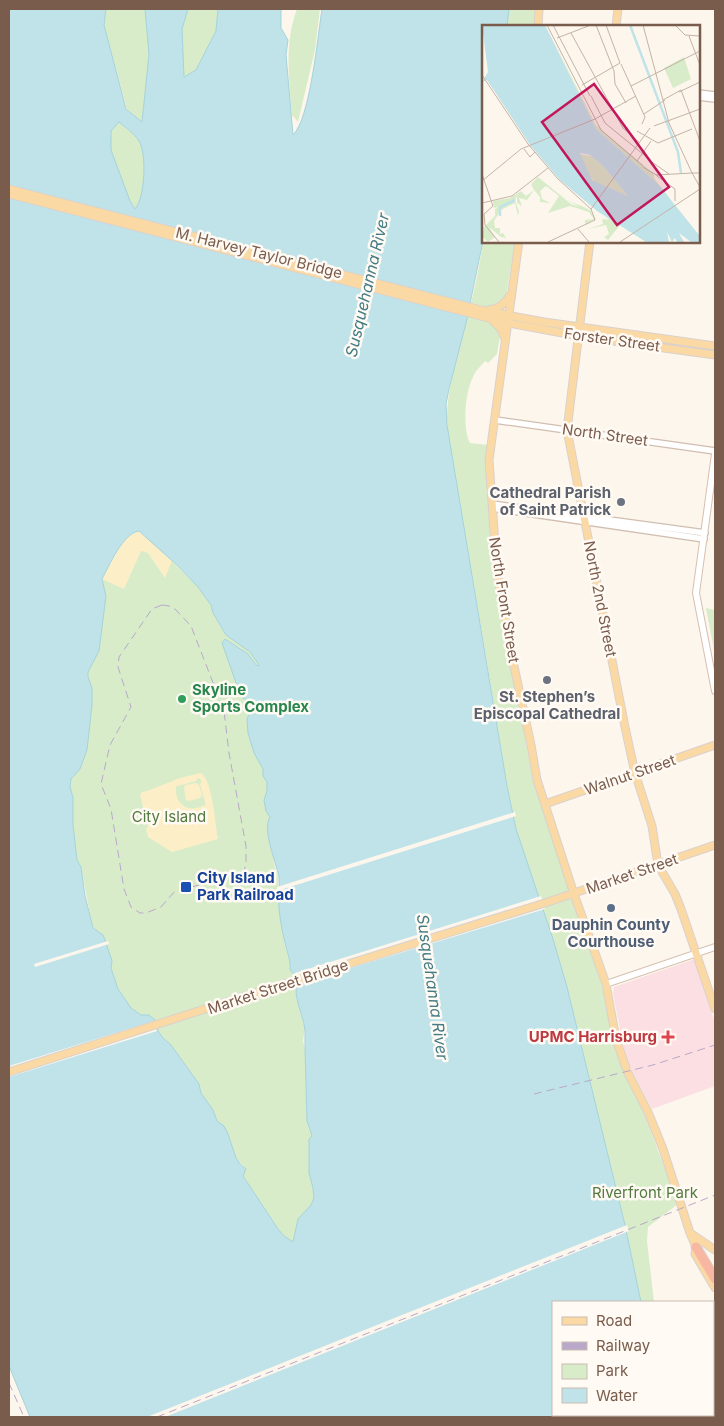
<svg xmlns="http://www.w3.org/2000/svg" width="724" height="1426" viewBox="0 0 724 1426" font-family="Inter,sans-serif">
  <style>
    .medical { fill: #fbdfe3 }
    .green { fill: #d8ecc9 }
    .sand { fill: #fcefc7; fill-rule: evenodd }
    .water { fill: #bfe3e8; stroke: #a5d3da; fill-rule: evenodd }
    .pier { fill: #fdf6ec }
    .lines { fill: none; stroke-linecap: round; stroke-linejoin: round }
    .tertiary-casing { stroke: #d1beb0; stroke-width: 8 }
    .secondary-casing { stroke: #d6c0b0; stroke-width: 8 }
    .primary-casing { stroke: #dad1cd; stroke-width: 9 }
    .motorway-casing { stroke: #dad1cd; stroke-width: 11 }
    .tertiary { stroke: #fff; stroke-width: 5.5 }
    .secondary { stroke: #fff; stroke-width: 6 }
    .primary { stroke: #fbd9a5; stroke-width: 7 }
    .motorway { stroke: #f7b7a3; stroke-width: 9 }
    .rail { stroke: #b9a8c9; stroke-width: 1; stroke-dasharray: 8 5; stroke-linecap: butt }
    .worship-dot { fill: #6b7280; stroke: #fffaf3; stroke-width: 2 }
    .leisure-dot { fill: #2e9e5b; stroke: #fffaf3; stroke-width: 2 }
    .transit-dot { fill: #1a4fb4; stroke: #fffaf3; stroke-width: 2 }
    .service-dot { fill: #5c6f8a; stroke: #fffaf3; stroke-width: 2 }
    .health-dot { fill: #e0444e; stroke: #fffaf3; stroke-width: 2 }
    .labels { text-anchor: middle; stroke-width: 5; stroke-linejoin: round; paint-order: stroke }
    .street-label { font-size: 15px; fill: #7a5c4d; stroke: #fffaf3 }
    .worship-label { font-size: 15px; font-weight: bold; fill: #5b616d; stroke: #fffaf3; text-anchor: end }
    .leisure-label { font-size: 15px; font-weight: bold; fill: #27864d; stroke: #fffaf3; text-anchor: start }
    .park-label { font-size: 15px; fill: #537a41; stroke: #fffaf3 }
    .transit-label { font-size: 15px; font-weight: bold; fill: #164399; stroke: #fffaf3; text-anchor: start }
    .service-label { font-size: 15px; font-weight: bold; fill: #4e5e75; stroke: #fffaf3 }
    .health-label { font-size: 15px; font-weight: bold; fill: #be3a42; stroke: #fffaf3; text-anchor: end }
    .water-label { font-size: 16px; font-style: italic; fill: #437c86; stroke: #fffaf3 }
    .inset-river { fill: none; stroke: #bfe3e8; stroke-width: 2.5 }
    .inset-road { fill: none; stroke: #c5b3a7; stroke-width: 1 }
    .view { fill: #c2185b; fill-opacity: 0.15; stroke: #c2185b; stroke-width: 2.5 }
    .inset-edge { fill: none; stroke: #7a5c4d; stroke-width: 2.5 }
  </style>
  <rect width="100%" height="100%" fill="#fdf6ec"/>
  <path class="medical" d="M695 959 715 1023V1086L652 1109 629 1065 623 1045 613 993 614 987Z"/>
  <path class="green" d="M106 9H145L146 12 149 54 142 122 127 109 104 25Z
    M188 9H218L216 31 196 70 183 77 182 29Z
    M297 9H320L315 50 298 122 292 115C289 80 284 43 297 9Z
    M509 9H536L535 26H507Z
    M119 122C125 128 135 134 139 141 147 155 145 198 135 209L130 201 111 150V131Z
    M483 241H515L497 354 488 363 485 361C481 366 475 371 473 377 465 392 462 428 470 443L488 445 502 612 533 781 602 986 612 1037 621 1065 644 1113 678 1204 648 1227 647 1241 654 1302H641L625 1225 567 987 553 939 516 829 507 786 486 656 448 433C444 400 454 371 462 339 470 307 479 274 483 241Z
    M123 543 172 561 198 587 211 605 215 617 226 635 250 652 259 665 257 666 248 654 225 639 222 644 247 700 250 713 247 719 254 753 263 769V776L267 782V791L264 800 270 817 268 828 274 863 278 877 279 908 285 946 290 962V970L294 974 298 984 296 997 305 1028 303 1041 305 1049 306 1099 308 1127 312 1136 309 1139V1173L313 1188 314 1198 311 1205 298 1219 293 1242 284 1236 278 1229 243 1176 246 1169 236 1158 228 1134 223 1126 217 1121 213 1110 201 1093 199 1084 171 1045 163 1038 158 1031 155 1020 149 1015H141L131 1008 118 989 111 967 112 961 105 940 103 935 96 932 92 925 81 867 77 860 73 825V798L70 786 71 779 80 769 87 750 92 706V688L88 677V672L99 651 106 596 102 579Z
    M706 608 715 610V655Z"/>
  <path class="sand" d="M137 531 148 538 172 561 165 578 148 553 141 551 124 589 102 579 125 539Z
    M201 773C213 781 215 824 218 839L172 852 148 837 146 829 148 826 140 795 142 792 147 791 180 778ZM198 778 202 781 200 784 206 806 204 805C190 814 174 805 176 787H174L196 781Z
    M196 783 199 785 202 795 200 798 189 801 186 800 184 788 185 785Z"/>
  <path class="water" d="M9 9H106L104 25 126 109 142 122 149 54 145 9H188L182 29 184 77 196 70 216 31 218 9H281V28L288 40 286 55 293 135C310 119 318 35 322 9H509L507 26H483V241L466 323 449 389 446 404 447 425 507 786 516 829 553 939 567 987 625 1225 641 1302H553V1415H653L654 1417H30L9 1366ZM119 122C125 127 135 134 139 141 147 154 145 198 135 209L130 201 111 150V131ZM139 531 178 566 198 587 211 605 213 613 226 635 250 652 259 665 257 666 248 654 225 639 222 643 241 697 247 700 250 713 247 719 248 733 254 753 263 769V776L267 782V791L264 800 266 811 270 817C262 830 276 862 279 877 280 888 278 898 279 908 280 921 283 935 286 947 288 955 291 962 290 970 301 980 294 987 297 999 299 1009 304 1020 305 1030 305 1037 305 1043 305 1049L307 1121 312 1136 309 1139V1173L313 1188 314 1198 311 1205 298 1219 293 1242 284 1236 278 1229 243 1176 246 1169 241 1165 236 1158 228 1134 224 1126 217 1121 213 1110 201 1093 199 1084 171 1045 163 1038 158 1031 155 1020 149 1015H141L131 1008 118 989 111 968 112 961 105 940 103 935 93 928 85 896 81 867 77 860 73 825V798L70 786 71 779 80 769 87 750 92 705V688L88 677V672L99 651 106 596 102 579C109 566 123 533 139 531Z"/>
  <path class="pier" d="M515 812 516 816 277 891V887Z
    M541 896 545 909 298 984 295 973Z
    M108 941 109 944 35 967 34 964Z
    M154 1021 157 1031 9 1077V1066Z
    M627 1225 629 1231 165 1417H147Z"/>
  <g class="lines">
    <defs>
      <path id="tertiary" d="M698 93 715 95
        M698 97 715 99
        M495 420 715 451
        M492 504 705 533
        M492 508 704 539"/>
      <path id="secondary" d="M715 454 696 593 715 691
        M606 984 715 947"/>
      <path id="primary" d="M538 26 539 9
        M616 26 618 9
        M9 189 485 311 544 322 715 346
        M9 194 508 323 584 337 715 355
        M519 241 489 460 497 572 512 657 531 745 537 780 574 894 606 984 616 1039 626 1068
        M590 241 567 430 625 727 635 773 652 826 658 865 675 894 681 909 715 1009
        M489 310C500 309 506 303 511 294
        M492 320 501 329 505 339
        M545 804 715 745
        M9 1072 242 997 548 902 715 845
        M628 1073 648 1112 663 1149 690 1233 696 1247 695 1254 715 1288
        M690 1233 715 1250"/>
      <path id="motorway" d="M696 1247 715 1279"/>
    </defs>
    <use href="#tertiary" class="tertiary-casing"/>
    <use href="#secondary" class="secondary-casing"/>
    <use href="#primary" class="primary-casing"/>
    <use href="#motorway" class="motorway-casing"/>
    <use href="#tertiary" class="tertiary"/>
    <use href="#secondary" class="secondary"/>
    <use href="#primary" class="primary"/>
    <use href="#motorway" class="motorway"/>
    <path class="rail" d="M162 605 169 606 175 609 191 626 224 711 229 753 246 846V864L244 871 240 875 175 891 161 907 146 913H140L131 907 124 889 111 809 101 784 110 745 131 707 118 667 119 657 152 609Z
      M534 1094 653 1065 715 1045
      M9 1383 24 1417
      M157 1417 715 1195"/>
  </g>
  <g class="worship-dot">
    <circle cx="621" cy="502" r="5"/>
    <circle cx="547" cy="680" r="5"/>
  </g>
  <circle class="leisure-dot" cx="182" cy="699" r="5"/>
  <rect class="transit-dot" x="180" y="881" width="12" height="12" rx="2.5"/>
  <circle class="service-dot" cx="611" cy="908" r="5"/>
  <path class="health-dot" d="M665.5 1029.5h5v5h5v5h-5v5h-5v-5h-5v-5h5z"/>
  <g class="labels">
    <g class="street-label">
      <text transform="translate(259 253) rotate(14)" y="5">M. Harvey Taylor Bridge</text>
      <text transform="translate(612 340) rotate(8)" y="5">Forster Street</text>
      <text transform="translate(605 435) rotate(8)" y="5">North Street</text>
      <text transform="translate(600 599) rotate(79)" y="5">North 2nd Street</text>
      <text transform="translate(504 600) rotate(81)" y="5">North Front Street</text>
      <text transform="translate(630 775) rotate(-19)" y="5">Walnut Street</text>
      <text transform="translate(632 874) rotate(-19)" y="5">Market Street</text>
      <text transform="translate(278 987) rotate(-18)" y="5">Market Street Bridge</text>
    </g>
    <g class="worship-label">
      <text x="611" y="498">Cathedral Parish<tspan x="611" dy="17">of Saint Patrick</tspan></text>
      <text x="547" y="702" text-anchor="middle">St. Stephen’s<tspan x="547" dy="17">Episcopal Cathedral</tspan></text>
    </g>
    <g class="leisure-label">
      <text x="192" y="695">Skyline<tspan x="192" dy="17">Sports Complex</tspan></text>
    </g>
    <g class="park-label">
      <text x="169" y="822">City Island</text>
      <text x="645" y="1198">Riverfront Park</text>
    </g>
    <g class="transit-label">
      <text x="197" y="883">City Island<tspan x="197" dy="17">Park Railroad</tspan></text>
    </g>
    <g class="service-label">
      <text x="611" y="930">Dauphin County<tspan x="611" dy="17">Courthouse</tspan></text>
    </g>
    <g class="health-label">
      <text x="657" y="1042">UPMC Harrisburg</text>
    </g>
    <g class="water-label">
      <text transform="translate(367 285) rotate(-77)" y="6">Susquehanna River</text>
      <text transform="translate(433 987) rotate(82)" y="6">Susquehanna River</text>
    </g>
  </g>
  <g transform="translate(482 25)">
    <rect width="218" height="218" fill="#fdf6ec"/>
    <path d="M63 0 114 100 172 149V153L191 178 173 157 114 104ZM202 32 209 54 191 63 182 43ZM97 129 109 131 120 140 146 171 113 157 106 150ZM56 152 89 179 98 182 89 177 85 175 107 184 101 182 108 185 114 194 112 195 103 199V195L112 194 107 187 88 181 66 188 77 171 64 161 58 166 60 174 68 178 58 177V172L52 165 45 175 37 173 40 181 35 178V170L33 176 37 186 36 191 33 178 19 185 12 196 13 203H18V209L21 208 24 213 19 212 7 202 13 212 6 217 0 211V204L13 191V184L17 182 12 183 11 176 28 173 39 166 44 171 52 165 49 159ZM122 192 132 196 138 200 126 215 122 212 127 209 124 200 106 204 121 199 120 194 127 195Z" fill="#d8ecc9"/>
    <path d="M0 0H63L114 104 177 160 217 210V217H209L197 208 202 217H195L193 213 190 217 185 207 187 217H164L115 186 78 155 48 120 5 55 0 57 6 47ZM98 128 108 130 120 140 146 171 110 155Z" fill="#bfe3e8" fill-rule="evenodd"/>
    <path class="inset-river" d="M148 0 196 127 199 148M18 191V182L33 175"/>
    <path class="inset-road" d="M65 0 119 105 161 141M71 0 108 71M114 0 132 46 133 59 144 78M124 0 138 38M161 0 187 98 210 148H218M193 0 203 10 218 11M89 8 141 103 158 118M207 11 218 40M75 13 109 0M139 39 163 92 160 99M0 50 46 119 76 154 109 184M100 60 138 38M149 61 218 26M197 67 218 57M109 71 123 98 167 134M181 75 199 65 218 116M162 89 183 75M172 101 218 84M155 106 176 118 210 104M42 124 48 132 53 127M167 135 187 149M155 136 169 116M161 142 176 151M0 149 11 181 2 189 3 200 17 217M174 150 210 148 218 162M175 151 193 164V176M0 156 39 124 113 94 154 71M0 178 30 171 66 143M96 204 107 217M66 217 113 195 109 184 168 103M138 217 218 164"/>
    <path class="view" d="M112 59 187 162 135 200 60 97Z"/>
    <rect width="218" height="218" class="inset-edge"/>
  </g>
  <rect width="724" height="1426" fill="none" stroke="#7a5c4d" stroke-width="20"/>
  <rect x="552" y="1301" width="162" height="115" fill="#fffaf3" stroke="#cabbb1"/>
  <rect x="562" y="1317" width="25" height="8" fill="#fbd9a5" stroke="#cabbb1"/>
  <text x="596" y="1326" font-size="15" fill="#7a5c4d">Road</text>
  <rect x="562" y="1342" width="25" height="8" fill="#b9a8c9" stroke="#cabbb1"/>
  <text x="596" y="1351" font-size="15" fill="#7a5c4d">Railway</text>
  <rect x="562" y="1364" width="25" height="15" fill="#d8ecc9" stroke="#cabbb1"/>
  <text x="596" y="1376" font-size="15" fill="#7a5c4d">Park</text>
  <rect x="562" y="1388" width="25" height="15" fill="#bfe3e8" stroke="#cabbb1"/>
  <text x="596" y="1401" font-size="15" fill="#7a5c4d">Water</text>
</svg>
